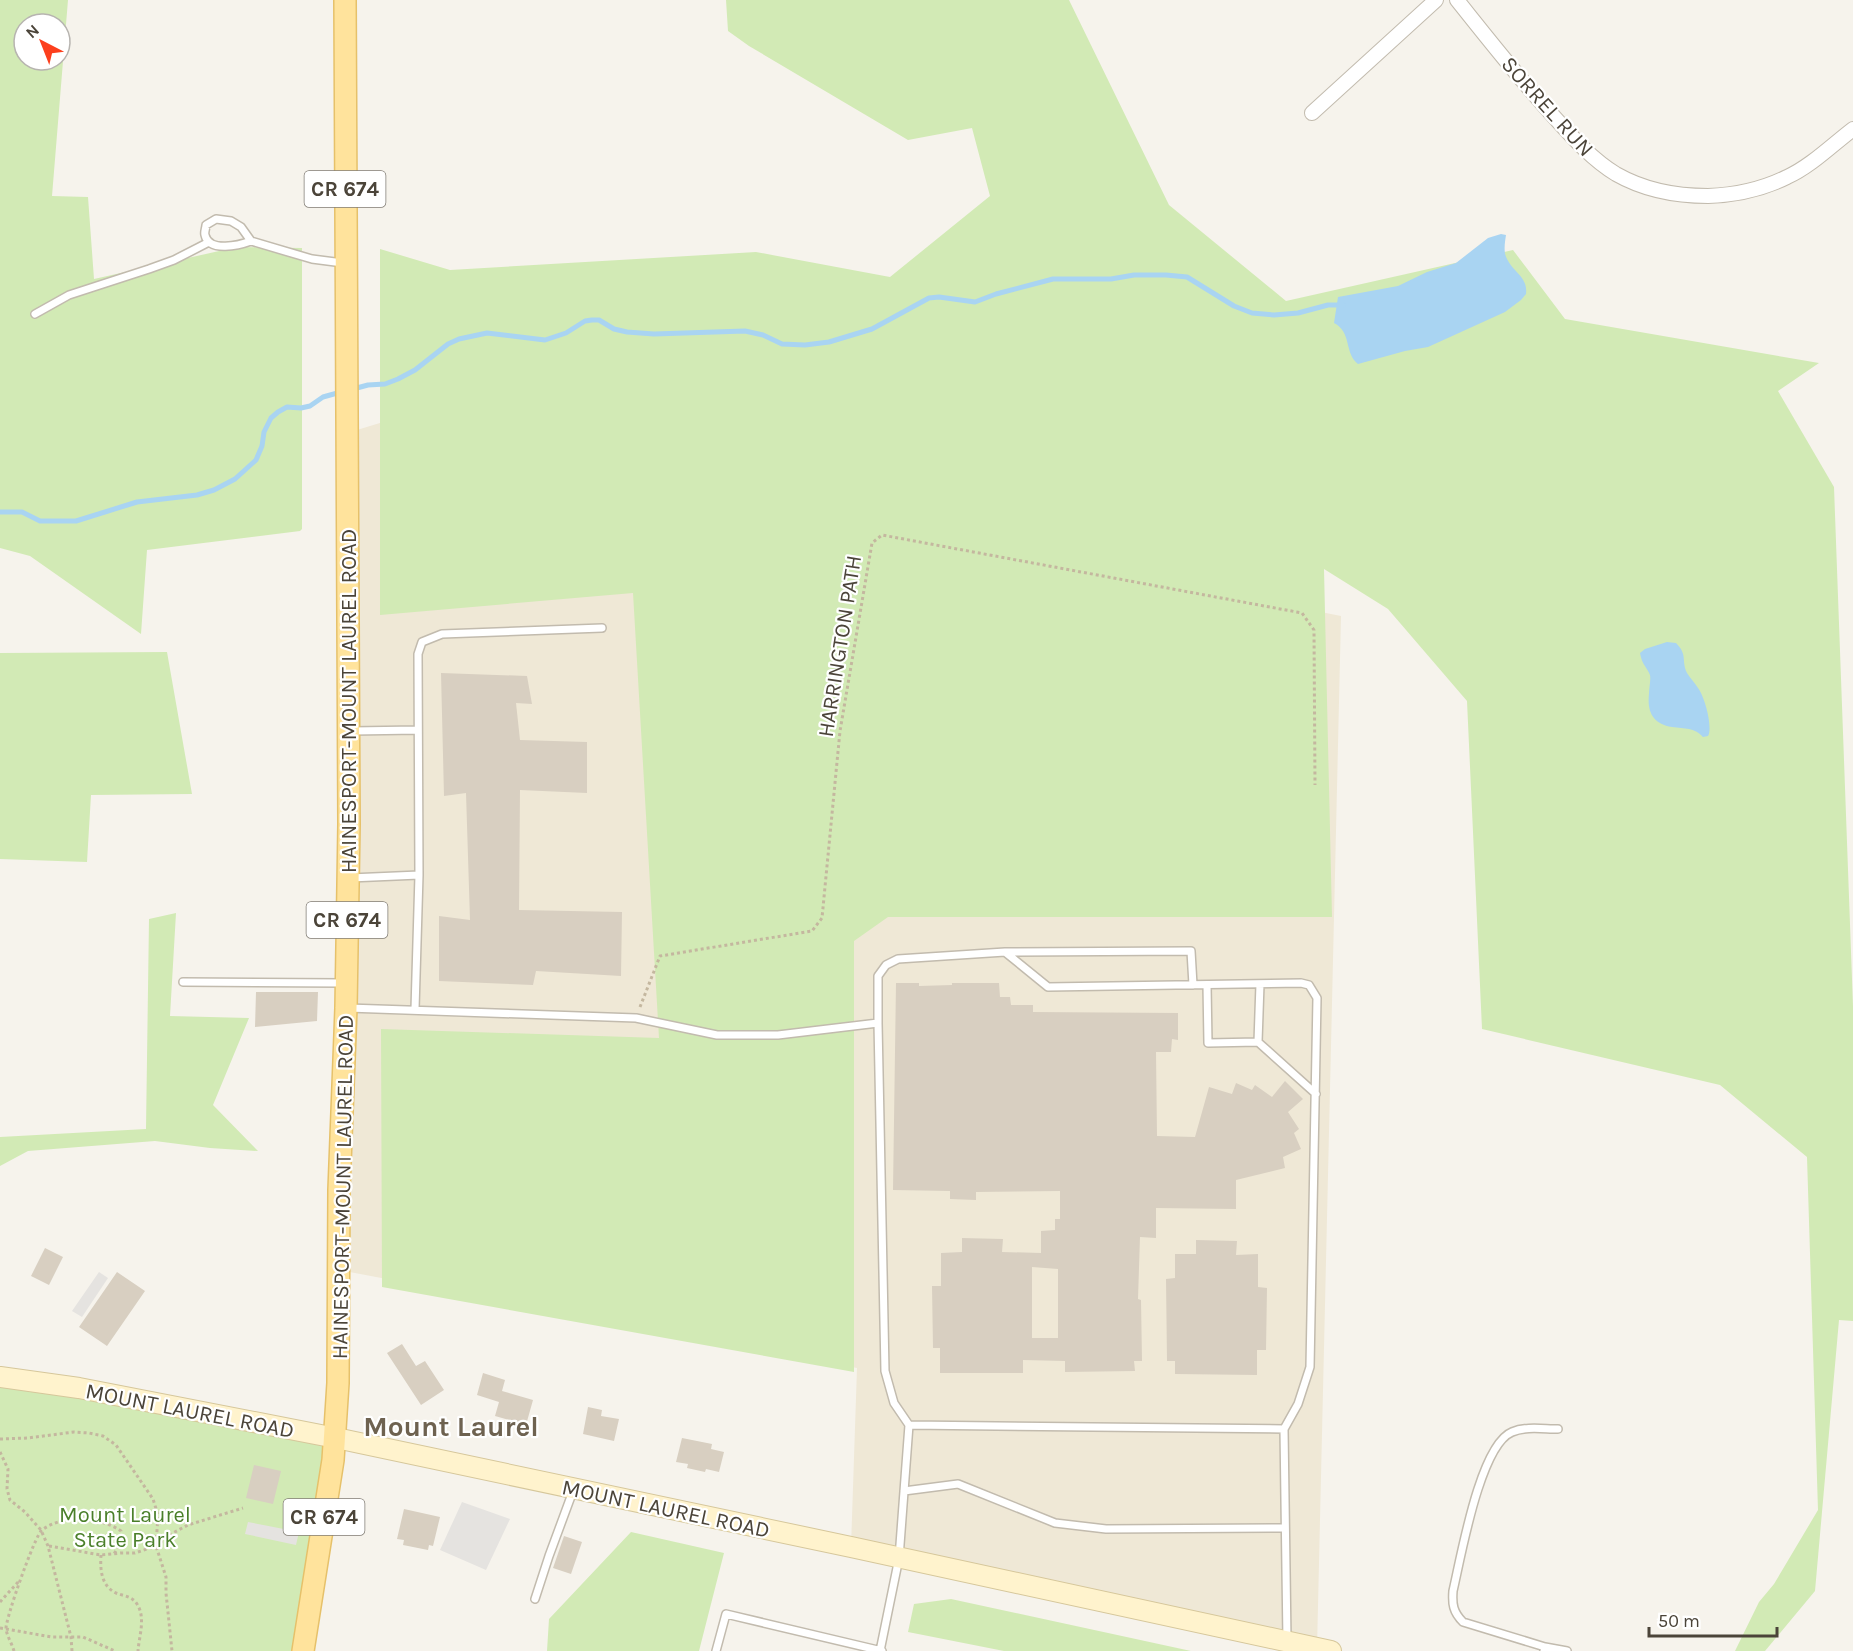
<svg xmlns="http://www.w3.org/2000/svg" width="1853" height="1651" viewBox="0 0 1853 1651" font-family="Karla,sans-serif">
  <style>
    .education { fill: #efe8d6 }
    .green { fill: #d2eab5; fill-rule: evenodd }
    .parking { fill: #e5e3e0 }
    .water { fill: #a9d4f2 }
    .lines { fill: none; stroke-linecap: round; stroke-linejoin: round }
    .stream { stroke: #a9d4f2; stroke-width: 5 }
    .building { fill: #d8cfc1; fill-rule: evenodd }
    .service-casing { stroke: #c2bbae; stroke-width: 10 }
    .minor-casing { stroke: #c2bbae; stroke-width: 16 }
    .secondary-casing { stroke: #d6c79b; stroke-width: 22 }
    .primary-casing { stroke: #e6c16a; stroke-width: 24 }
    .path { stroke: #c4b79f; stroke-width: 3; stroke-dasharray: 3 3; stroke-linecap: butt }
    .service { stroke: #fff; stroke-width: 7 }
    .minor { stroke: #fff; stroke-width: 14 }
    .secondary { stroke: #fff3cd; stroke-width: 20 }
    .primary { stroke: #ffe39c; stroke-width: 21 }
    .labels { text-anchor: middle; stroke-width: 4.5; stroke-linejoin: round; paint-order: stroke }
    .shield { fill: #fff; stroke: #817c74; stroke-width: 1.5 }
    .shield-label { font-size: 21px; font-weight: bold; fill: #4b4439 }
    .street-label { font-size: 22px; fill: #4b4439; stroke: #fff }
    .park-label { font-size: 22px; fill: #4a7f2a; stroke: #fff }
    .district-label { font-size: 28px; font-weight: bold; fill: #6e6250; stroke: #fff }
  </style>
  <rect width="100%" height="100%" fill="#f6f3ec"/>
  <path class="education" d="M495 388 859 520 1341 616 1317 1649 851 1547 857 1368 339 1270 347 433Z"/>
  <path class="green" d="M0 0H68L52 196 88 197 94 279 237 247 302 248V529L300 531 147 550 141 634 30 556 0 548ZM24 24H60V60H24Z
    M726 0H1069L1169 205 1286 301 1513 250 1565 319 1819 363 1778 391 1834 487 1853 1006V1321L1839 1320 1815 1591 1765 1651H1735L1759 1602 1774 1584 1818 1510 1807 1157 1720 1085 1482 1029 1467 701 1388 609 1324 569 1332 917H888L854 941V1372L382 1287 381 1029 659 1038 633 593 380 615V249L450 270 756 252 890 277 990 196 972 128 908 140 749 46 728 31Z
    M167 652 192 794 91 795 87 862 0 859V653Z
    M176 913 170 1016 249 1018 213 1105 258 1151 210 1148 155 1141 28 1151 0 1166V1137L146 1129 149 919Z
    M0 1377 336 1438 301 1651H0Z
    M631 1532 724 1553 699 1651H547L549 1619Z
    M951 1599 1191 1651H1004L908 1632 914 1604Z"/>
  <path class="parking" d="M99 1272 108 1278 82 1317 72 1311Z
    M462 1502 510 1519 486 1570 440 1550Z
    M248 1522 299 1532 296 1545 245 1534Z"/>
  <path class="water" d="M1501 234 1506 235C1505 242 1503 252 1507 259 1514 273 1528 277 1526 294L1521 300 1505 312 1428 347 1405 351 1358 364C1344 353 1352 332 1334 323L1338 297 1398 286 1427 272 1456 263 1488 238Z
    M1667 642 1676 643C1688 655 1681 660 1687 673 1690 678 1695 683 1698 688 1705 697 1713 728 1708 736L1703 737C1694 727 1685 729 1672 727 1653 724 1647 712 1649 694 1649 688 1651 680 1650 675 1647 667 1642 665 1640 653L1645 649Z"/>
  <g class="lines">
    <path class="stream" d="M353 389 368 385 385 384 398 379 415 370 448 344 459 339 487 333 545 340 566 333 585 321 592 320H599L614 329 627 332 654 334 745 331 763 335 782 344 805 345 829 342 872 329 929 298 939 297 975 302 996 294 1053 279H1111L1134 275H1166L1187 277 1234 306 1252 313 1274 315 1298 313 1328 305H1343
      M0 512H22L40 521H76L137 502 197 495 214 490 235 479 256 460 262 446 264 432 271 418 278 412 287 407 301 408 310 406 323 397 341 392"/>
  </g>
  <path class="building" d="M441 673 527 676 532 704 516 703 520 740 587 742V793L520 790 519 910 622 912 621 976 536 971 533 985 439 981V916L470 920 466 793 444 796Z
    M896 983H919V986L952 985V983H999L1000 997H1010L1011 1005H1033V1012L1178 1013V1040L1172 1039 1171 1052H1156L1157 1136 1195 1137 1209 1087 1232 1094 1236 1083 1252 1090 1255 1085 1272 1097 1285 1081 1303 1099 1288 1112 1299 1129 1294 1133 1301 1149 1283 1157 1285 1168 1236 1180V1209L1156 1208V1238L1140 1237 1138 1299 1141 1300 1142 1361H1134L1135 1371 1065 1372V1361L1023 1360V1373H940V1348H933L932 1286H941V1253L962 1252V1238L1003 1239 1002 1252 1041 1253V1231L1055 1230V1219H1060V1191L976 1192V1200L950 1199V1191L893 1190ZM1032 1267 1058 1269V1338H1032Z
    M256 992H318L317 1021 255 1027Z
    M1196 1240 1237 1241 1236 1255 1258 1254V1287L1267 1288 1266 1350H1257V1375L1175 1374V1361H1167L1166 1279 1175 1278V1254H1196Z
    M45 1248 63 1257 49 1285 31 1276Z
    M117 1272 145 1291 107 1346 79 1327Z
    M402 1344 416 1366 425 1361 444 1390 421 1405 387 1353Z
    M483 1373 505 1380 502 1391 533 1400 526 1425 495 1416 499 1402 477 1395Z
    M588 1407 602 1410 601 1416 619 1419 614 1441 583 1434Z
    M682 1438 712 1444 711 1449 724 1452 719 1472 706 1469 705 1472 687 1468 688 1464 676 1462Z
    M254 1465 281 1471 273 1504 246 1498Z
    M404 1509 440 1517 433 1546 429 1545 428 1550 403 1545 404 1540 397 1539Z
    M564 1536 582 1542 571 1574 553 1568Z"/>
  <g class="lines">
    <defs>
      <path id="service" d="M251 241C240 245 209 253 205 235 204 232 206 228 206 225L216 219 231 221 241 227 251 241 312 259 343 263
        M35 314 69 295 149 269 174 260 209 242
        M352 731 418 730
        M350 878 419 875
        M1005 952 1191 951 1193 985
        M183 982 343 983
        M1260 984 1258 1042 1316 1094
        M1207 985 1208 1043 1258 1042
        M348 1008 636 1018 717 1035H778L878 1023 885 1371 894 1403 909 1425 1284 1429 1287 1640
        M415 1009 419 875 418 654 422 642 442 634 602 628
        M878 1023V976L886 965 898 959 1005 952 1048 987 1301 983 1309 985 1317 998 1310 1367 1298 1404 1284 1429
        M904 1491 958 1484 1055 1523 1106 1529 1285 1528
        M535 1599 549 1556 573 1491
        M1545 1647 1567 1651
        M716 1651 726 1614 882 1651
        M880 1651 899 1558 909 1425
        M1544 1651 1545 1647 1463 1622C1453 1612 1452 1604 1453 1591 1461 1557 1480 1445 1512 1432 1526 1426 1543 1429 1558 1429"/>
      <path id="minor" d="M1457 0C1489 40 1521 81 1556 119 1574 139 1593 160 1616 174 1644 190 1676 196 1708 196 1735 195 1763 189 1787 177 1811 166 1832 145 1853 129
        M1312 113 1436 0"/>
      <path id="secondary" d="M0 1377 79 1388 336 1438 851 1547 1331 1651"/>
      <path id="primary" d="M303 1651 333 1460 338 1383 339 1190 346 1008 349 824 345 0"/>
    </defs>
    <use href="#service" class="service-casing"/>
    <use href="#minor" class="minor-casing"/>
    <use href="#secondary" class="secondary-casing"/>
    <use href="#primary" class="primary-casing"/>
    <path class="path" d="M640 1007 660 956 812 931 822 918 840 731 872 543 882 535 1302 613 1314 630 1315 785
      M0 1439 28 1438 74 1432 89 1433 103 1436 116 1445 153 1499 158 1515 156 1546 166 1577V1593L172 1651
      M0 1452 8 1469 7 1489 10 1500 25 1512 41 1530 48 1546 71 1637 72 1651
      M49 1546 101 1555 121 1553H135L156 1546 169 1535 188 1525 243 1508
      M101 1555C100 1569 101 1586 116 1593 123 1596 132 1596 137 1604 146 1618 139 1636 138 1651
      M0 1602 19 1581
      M0 1628 52 1637H83L115 1651
      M14 1651C12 1644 7 1636 6 1629 5 1620 35 1535 42 1530 63 1514 101 1517 121 1531V1542L114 1554"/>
    <use href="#service" class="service"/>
    <use href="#minor" class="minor"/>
    <use href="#secondary" class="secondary"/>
    <use href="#primary" class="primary"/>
  </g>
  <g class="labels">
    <g class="shield">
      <rect x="304.5" y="171" width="81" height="36" rx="4.5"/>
      <rect x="306.5" y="902" width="81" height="36" rx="4.5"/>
      <rect x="283.5" y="1499" width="81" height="36" rx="4.5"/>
    </g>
    <g class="shield-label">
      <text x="345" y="196">CR 674</text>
      <text x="347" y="927">CR 674</text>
      <text x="324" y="1524">CR 674</text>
    </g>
    <g class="street-label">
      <text transform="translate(1548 106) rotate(48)" y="8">SORREL RUN</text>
      <text transform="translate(839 646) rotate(-81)" y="8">HARRINGTON PATH</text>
      <text transform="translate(348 701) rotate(-90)" y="8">HAINESPORT-MOUNT LAUREL ROAD</text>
      <text transform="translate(342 1187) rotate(-89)" y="8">HAINESPORT-MOUNT LAUREL ROAD</text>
      <text transform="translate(190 1410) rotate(11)" y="8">MOUNT LAUREL ROAD</text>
      <text transform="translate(666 1508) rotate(12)" y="8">MOUNT LAUREL ROAD</text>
    </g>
    <g class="park-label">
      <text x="125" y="1522">Mount Laurel<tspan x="125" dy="25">State Park</tspan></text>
    </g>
    <g class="district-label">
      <text x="451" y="1436">Mount Laurel</text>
    </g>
  </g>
  <g transform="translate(42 42) rotate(318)"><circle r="28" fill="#ffffff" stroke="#b7b4b0" stroke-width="1.5"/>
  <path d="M0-4.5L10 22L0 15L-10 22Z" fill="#fc3f1d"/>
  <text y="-9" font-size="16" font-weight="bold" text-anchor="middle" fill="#4b4439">N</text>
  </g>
  <path d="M1649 1627v9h128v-9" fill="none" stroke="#4b4439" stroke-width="3"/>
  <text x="1658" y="1627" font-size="18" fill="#4b4439" stroke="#ffffff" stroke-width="4.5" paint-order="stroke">50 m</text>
</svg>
